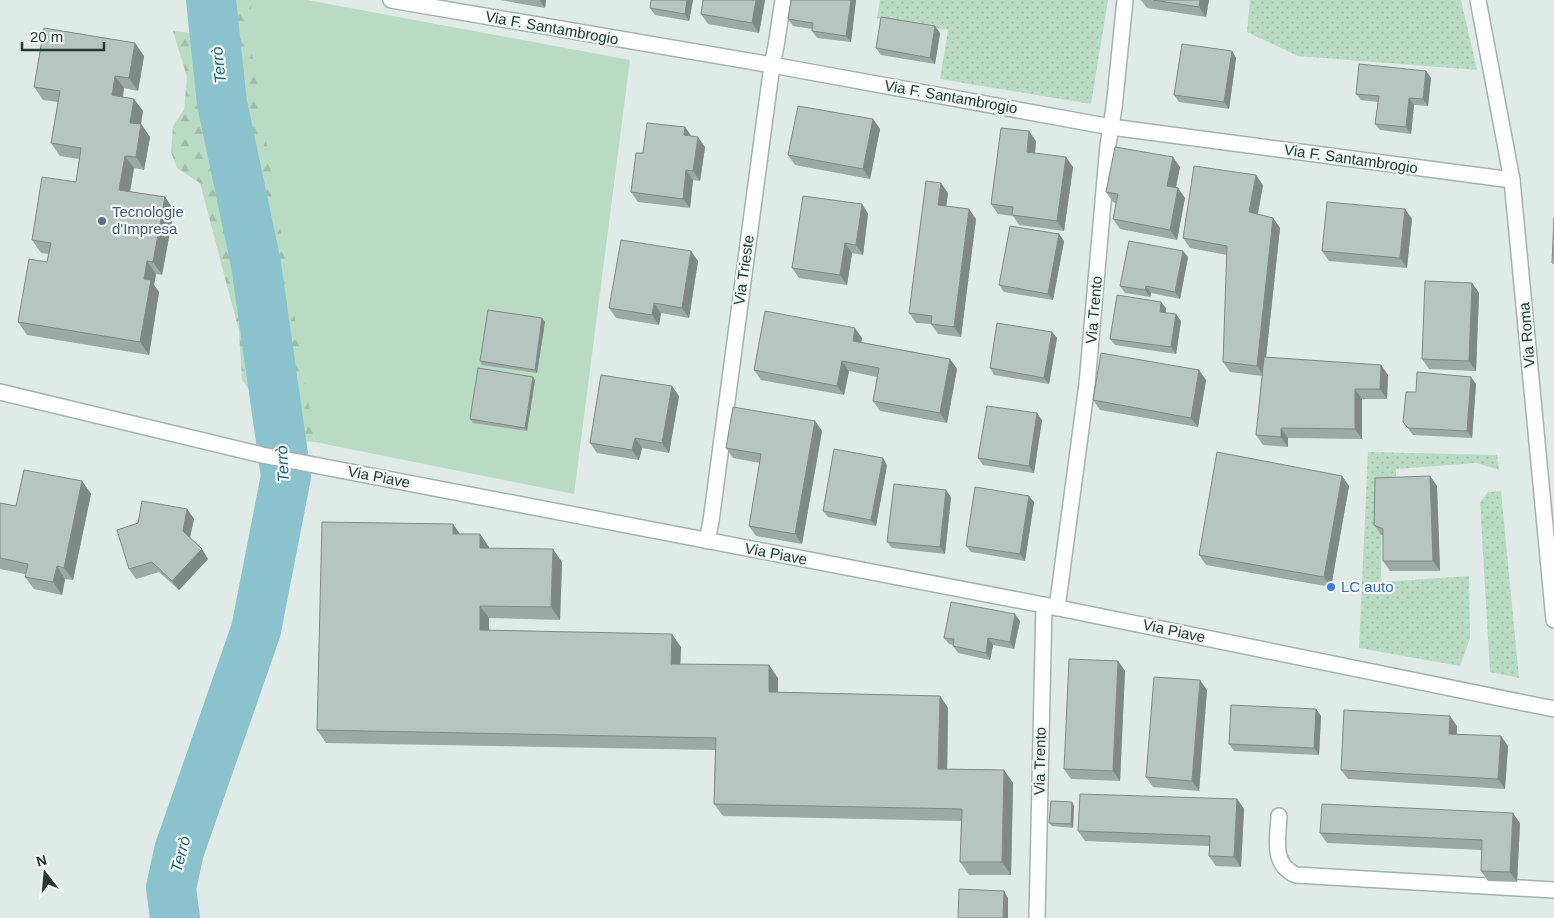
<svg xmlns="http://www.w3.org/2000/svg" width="1554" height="918" viewBox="0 0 1554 918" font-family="Helvetica,sans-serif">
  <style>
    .grass { fill: url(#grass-dots) }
    .forest { fill: url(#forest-firs) }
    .green { fill: #badbc3 }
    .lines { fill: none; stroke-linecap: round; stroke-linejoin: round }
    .river { stroke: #8ac3ce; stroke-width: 50 }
    .service-casing { stroke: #a3b2ad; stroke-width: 18 }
    .minor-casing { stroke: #a3b2ad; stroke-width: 18 }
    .tertiary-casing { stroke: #a3b2ad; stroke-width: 18 }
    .service { stroke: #fff; stroke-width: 15 }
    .minor { stroke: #fff; stroke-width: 15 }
    .tertiary { stroke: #fff; stroke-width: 15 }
    .wall { fill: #9da9a4 }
    .shaded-wall { fill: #7f8a86 }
    .building { fill: #b6c5bf; stroke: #7f8a86 }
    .service-dot { fill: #5c6f8a; stroke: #f1f7f4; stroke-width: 2 }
    .shop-dot { fill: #3f7fe0; stroke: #f1f7f4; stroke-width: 2 }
    .labels { text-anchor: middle; stroke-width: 4.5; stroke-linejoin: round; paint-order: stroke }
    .street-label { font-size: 15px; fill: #223a33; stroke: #f1f7f4 }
    .service-label { font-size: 15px; fill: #4e5e75; stroke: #f1f7f4; text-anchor: start }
    .shop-label { font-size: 15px; fill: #366cbe; stroke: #f1f7f4; text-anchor: start }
    .water-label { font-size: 16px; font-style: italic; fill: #1f6573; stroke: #f1f7f4 }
  </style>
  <defs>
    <pattern id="grass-dots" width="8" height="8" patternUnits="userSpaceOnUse" patternTransform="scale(1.25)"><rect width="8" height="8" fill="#badbc3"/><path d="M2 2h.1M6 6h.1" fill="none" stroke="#a0bda8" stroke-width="1.8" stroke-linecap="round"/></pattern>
    <pattern id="forest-firs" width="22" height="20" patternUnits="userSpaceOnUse" patternTransform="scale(1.25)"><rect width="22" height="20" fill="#badbc3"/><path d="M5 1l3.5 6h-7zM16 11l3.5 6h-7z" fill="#a0bda8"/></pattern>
  </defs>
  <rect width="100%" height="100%" fill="#e0eae6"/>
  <path class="grass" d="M880 0H1108L1091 104 940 79 948 30 877 18Z
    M1250 0H1461L1477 70 1298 56 1247 32Z
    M1368 452 1497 455 1499 470 1477 463 1396 469V488L1382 489 1381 582 1469 576 1470 638 1460 666 1359 648Z
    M1501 491 1519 678 1490 672 1480 502 1488 492Z"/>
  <path class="forest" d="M233 0H268L298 250 315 442 287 440 261 219 254 199 257 169 250 129 230 106 225 64 222 34Z
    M173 31 204 34 214 100 245 235 269 416 242 380 239 331 200 183 177 168 171 152 173 126 184 110 187 77Z"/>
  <path class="green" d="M253 0H307L630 60 574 494 315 442 247 24Z"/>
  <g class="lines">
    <path class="river" d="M175 918 171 888 179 851 256 630 286 476 256 264 222 103 211 0"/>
    <defs>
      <path id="service" d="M1279 816C1278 839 1271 864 1296 875L1554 890"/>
      <path id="minor" d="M391 0 772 65 1111 127 1512 180
        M0 392 262 455 1044 605 1554 709
        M707 541 711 521 772 65 776 46 783 0
        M1057 608 1087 384 1108 145 1114 108 1125 0
        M1037 918 1044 605"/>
      <path id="tertiary" d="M1478 0 1512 180 1554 620"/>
    </defs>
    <use href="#service" class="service-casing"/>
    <use href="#minor" class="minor-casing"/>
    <use href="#tertiary" class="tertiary-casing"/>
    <use href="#service" class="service"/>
    <use href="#minor" class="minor"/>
    <use href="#tertiary" class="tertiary"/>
  </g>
  <path class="wall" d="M500 0H546L545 8Z
    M693 0 689 21 655 15 650 8Z
    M703 0H765L759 33 708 24 701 14Z
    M791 0H856L851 42 817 38 812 31V29L793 26 788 19Z
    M1141 0H1209L1206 17 1147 8Z
    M940 33 935 64 881 55 876 48Z
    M1232 51 1236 58 1229 109 1179 102 1174 95Z
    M144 56 138 91 124 88 123 97 134 99 143 111 141 124 150 137 144 170 134 168 130 192 165 197 174 210 162 275 156 274 154 285 159 292 149 355 27 335 18 322 47 262 49 254 41 253 32 240 76 182 79 159 60 156 51 143 58 102 43 100 34 87Z
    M1426 71 1431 78 1428 106 1414 105 1411 134 1380 130 1375 124 1378 102 1361 100 1356 94Z
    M873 119 880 129 870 179 795 165 788 155Z
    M685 127 691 136 705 147 700 181 693 180 690 208 638 202 631 192 643 153Z
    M1036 141 1035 153 1073 167 1064 231 1019 225 1013 216 998 214 991 204Z
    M1180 167 1176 187 1185 198 1177 240 1120 229 1113 219 1116 203 1113 202 1106 192Z
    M1263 185 1258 214 1273 218 1280 228 1266 357 1381 365 1388 375 1387 399H1362V439L1288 438V447L1263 445 1256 435 1262 376 1230 372 1223 362 1227 255 1190 248 1183 238Z
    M948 193 946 206 976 219 961 337 938 334 931 324 916 323 909 313Z
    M862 204 868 214 863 255 852 253 847 285 799 278 792 268Z
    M1405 209 1412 219 1407 268 1329 261 1322 251Z
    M1059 234 1064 241 1053 300 1004 292 999 285Z
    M1183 251 1188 257 1180 299 1151 293 1150 297 1125 293 1120 286Z
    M698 261 689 318 661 313 659 325 616 318 609 308Z
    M1472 283 1479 293 1476 371 1429 369 1422 359Z
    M1166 308V313L1181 321 1176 354 1115 345 1110 339Z
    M542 318 545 322 537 373 482 365 480 361Z
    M1052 332 1057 338 1049 384 994 375 990 368Z
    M862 338 861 342 950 359 957 369 947 423 880 411 873 401 877 377 849 371 844 395 761 380 754 370Z
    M535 380 527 431 473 423 470 419Z
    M1206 380 1198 427 1100 410 1093 400Z
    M1476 384 1472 438 1413 435 1403 422 1416 392Z
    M679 396 669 453 642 448 639 460 597 453 590 443Z
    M1042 420 1034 473 983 465 978 458Z
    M815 421 822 431 802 544 756 536 749 526 760 463 733 458 726 448Z
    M887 465 876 526 828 517 823 511Z
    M1342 476 1349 486 1331 587 1206 565 1199 555Z
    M1430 476 1437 486 1440 571H1390L1383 561V535H1381L1374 525Z
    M82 481 91 494 73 580 65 579 62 595 34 589 25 577V574L0 569V503L16 506Z
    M1029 496 1034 502 1025 561 971 552 966 546Z
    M951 497 945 554 892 548 887 542Z
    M187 509 194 519 190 538 208 559 179 590 159 572 136 579 129 569Z
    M453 524 460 534H480L489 548 562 562 560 620 489 618V630L681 647 680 664 778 678V692L940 696 948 708 947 769 1004 770 1013 783 1011 875H969L960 862 961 821 723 816 714 804 715 750 326 743 317 730Z
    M1020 621 1014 649 993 645 990 660 958 653 953 646V645L949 644 944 638Z
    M1118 661 1125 671 1120 781 1071 779 1064 769Z
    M1207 690 1199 791 1153 787 1146 777Z
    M1316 709 1321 716 1319 755 1234 751 1229 744Z
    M1457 726V734L1508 746 1505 789 1348 779 1341 770Z
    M1237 799 1244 809 1241 867 1216 866 1209 856V846L1085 841 1078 831Z
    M1074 806 1073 828 1052 826 1049 823Z
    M1520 823 1517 882 1488 881 1481 871 1482 850 1327 843 1320 833Z"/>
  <path class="shaded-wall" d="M540 0H546L545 8 540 1Z
    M687 0H693L689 21 685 14Z
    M756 0H765L759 33 752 23Z
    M851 0H856L851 42 846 36Z
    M1200 0H1209L1206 17 1199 7Z
    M935 26 940 33 935 64 930 58Z
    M135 43 144 56 138 91 129 78Z
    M1232 51 1236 58 1229 109 1224 102Z
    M1426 71 1431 78 1428 106 1423 99Z
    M115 76 124 88 121 107 112 95Z
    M1409 98 1414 105 1411 134 1406 127Z
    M134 99 143 111 139 135 130 123Z
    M873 119 880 129 870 179 863 169Z
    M141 124 150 137 144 170 136 157Z
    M685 127 692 137 684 135Z
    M1029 131 1036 141 1034 162 1027 152Z
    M698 137 705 147 700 181 693 171Z
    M125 156 134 168 128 202 119 190Z
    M1066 157 1073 167 1064 231 1057 221Z
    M1173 157 1180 167 1174 196 1167 186Z
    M686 170 693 180 690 208 683 199Z
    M1256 175 1263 185 1256 222 1249 212Z
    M941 183 948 193 945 215 938 205Z
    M1178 188 1185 198 1177 240 1170 230Z
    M165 197 174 210 162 275 153 262Z
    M862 204 868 214 863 255 856 245Z
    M969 209 976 219 961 337 954 327Z
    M1405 209 1412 219 1407 268 1400 258Z
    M1273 218 1280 228 1264 376 1257 366Z
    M1059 234 1064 241 1053 300 1048 294Z
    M845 243 852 253 847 285 840 275Z
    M691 251 698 261 689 318 682 308Z
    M1183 251 1188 257 1180 299 1175 292Z
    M147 261 156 274 154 285 159 292 149 355 140 342 144 279Z
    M1472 283 1479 293 1476 371 1469 361Z
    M1146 286 1151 293 1150 297 1145 290Z
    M1161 302 1166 308 1165 319 1160 312Z
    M654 303 661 313 659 325 652 315Z
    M1176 314 1181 321 1176 354 1171 347Z
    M542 318 545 322 537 373 535 370Z
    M855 328 862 338 860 351 853 341Z
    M1052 332 1057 338 1049 384 1044 378Z
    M950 359 957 369 947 423 940 413Z
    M842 361 849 371 844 395 837 386Z
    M1381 365 1388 375 1387 399 1380 389Z
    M1199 370 1206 380 1198 427 1191 418Z
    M533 377 535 380 527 431 525 428Z
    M1471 377 1476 384 1472 438 1467 431Z
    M672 386 679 396 669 453 662 443Z
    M1355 389 1362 399V439L1355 429Z
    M1037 413 1042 420 1034 473 1029 466Z
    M815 421 822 431 802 544 795 534Z
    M1281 428 1288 438V447L1281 437Z
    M635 438 642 448 639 460 632 450Z
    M883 458 887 465 876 526 871 520Z
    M1342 476 1349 486 1331 587 1324 577Z
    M1430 476 1437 486 1440 571 1433 561Z
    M82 481 91 494 73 580 64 568Z
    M946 490 951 497 945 554 940 547Z
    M1029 496 1034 502 1025 561 1020 554Z
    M187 509 194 519 189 541 183 531Z
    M453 524 462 537 453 534Z
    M480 534 489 547V560L480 548Z
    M202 549 208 559 179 590 172 581Z
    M553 549 562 562 560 620 551 607Z
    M57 566 65 579 62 595 53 582Z
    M480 606 489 618V643L480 630Z
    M1015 614 1020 621 1014 649 1010 642Z
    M672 634 681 647 680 676 671 664Z
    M988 638 993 645 990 660 986 653Z
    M1118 661 1125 671 1120 781 1113 771Z
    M769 665 778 678V705L769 692Z
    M1200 680 1207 690 1199 791 1192 781Z
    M940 696 948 708 947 782 938 769Z
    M1316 709 1321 716 1319 755 1314 748Z
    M1450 716 1457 726 1456 744 1449 734Z
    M1501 736 1508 746 1505 789 1498 779Z
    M1004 770 1013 783 1011 875 1002 862Z
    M1237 799 1244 809 1241 867 1234 857Z
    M1072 802 1074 806 1073 828 1071 824Z
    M1513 813 1520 823 1517 882 1510 872Z
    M1004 891 1008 898V918H1003Z"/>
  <path class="building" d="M651 0H687L685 14 650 8Z
    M703 0H756L752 23 701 14Z
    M791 0H851L846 36 812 31 813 23 788 19Z
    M1153 0H1200L1199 7Z
    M881 17 935 26 930 58 876 48Z
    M44 28 135 43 129 78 115 76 112 95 134 99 130 123 141 124 136 157 125 156 119 190 165 197 153 262 147 261 144 279 151 280 140 342 18 322 29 259 47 262 51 243 32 240 42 177 76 182 81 148 51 143 60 91 34 87Z
    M1182 44 1232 51 1224 102 1174 95Z
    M1359 64 1426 71 1423 99 1409 98 1406 127 1375 124 1379 96 1356 94Z
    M798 106 873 119 863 169 788 155Z
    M647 123 685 127 684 135 698 137 693 171 686 170 683 199 631 192 636 153H643Z
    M1001 128 1029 131 1027 152 1066 157 1057 221 1012 215 1013 207 991 204Z
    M1115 147 1173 157 1167 186 1178 188 1170 230 1113 219 1118 194 1106 192Z
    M1194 166 1256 175 1249 212 1273 218 1257 366 1223 362 1227 246 1183 238Z
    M926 181 941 183 938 205 969 209 954 327 931 324 932 316 909 313Z
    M803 196 862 204 856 245 845 243 840 275 792 268Z
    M1327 202 1405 209 1400 258 1322 251Z
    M1554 218V263H1552Z
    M1010 226 1059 234 1048 294 999 285Z
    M621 240 691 251 682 308 654 303 652 315 609 308Z
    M1129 241 1183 251 1175 292 1146 286 1145 290 1120 286Z
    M1425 281 1472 283 1469 361 1422 359Z
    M1117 295 1161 302 1160 312 1176 314 1171 347 1110 339Z
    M488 310 542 318 535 370 480 361Z
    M765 311 855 328 853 341 950 359 940 413 873 401 879 368 842 361 837 386 754 370Z
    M997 323 1052 332 1044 378 990 368Z
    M1101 353 1199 370 1191 418 1093 400Z
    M1264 357 1381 365 1380 389H1355V429L1281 428V437L1256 435Z
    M478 368 533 377 525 428 470 419Z
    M1417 372 1471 377 1467 431 1408 428 1403 422 1406 392H1416Z
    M601 375 672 386 662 443 635 438 632 450 590 443Z
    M987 406 1037 413 1029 466 978 458Z
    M733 407 815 421 795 534 749 526 761 454 726 448Z
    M834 449 883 458 871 520 823 511Z
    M1217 452 1342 476 1324 577 1199 555Z
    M24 470 82 481 64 568 57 566 53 582 25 577 28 564 0 558V503L16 506Z
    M1430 476 1433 561H1383V529L1374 525 1375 478Z
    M894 484 946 490 940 547 887 542Z
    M975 487 1029 496 1020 554 966 546Z
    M142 501 187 509 183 531 202 549 172 581 152 562 129 569 117 530 138 523Z
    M322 522 453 524V534H480V548L553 549 551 607 480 606V630L672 634 671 664 769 665V692L940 696 938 769 1004 770 1002 862H960L962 809 714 804 716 738 317 730Z
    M951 602 1015 614 1010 642 988 638 986 653 953 646 954 639 944 638Z
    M1069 659 1118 661 1113 771 1064 769Z
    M1154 677 1200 680 1192 781 1146 777Z
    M1231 705 1316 709 1314 748 1229 744Z
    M1344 710 1450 716 1449 734 1501 736 1498 779 1341 770Z
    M1080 794 1237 799 1234 857 1209 856 1210 836 1078 831Z
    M1051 801 1072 802 1071 824 1049 823Z
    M1322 804 1513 813 1510 872 1481 871 1482 840 1320 833Z
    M959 889 1004 891 1003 918H958Z"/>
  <circle class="service-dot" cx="102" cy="221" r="5"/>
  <circle class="shop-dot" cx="1331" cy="587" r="5"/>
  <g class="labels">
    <g class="street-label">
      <text transform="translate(552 28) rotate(10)" y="5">Via F. Santambrogio</text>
      <text transform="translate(951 97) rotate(10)" y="5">Via F. Santambrogio</text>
      <text transform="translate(1351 159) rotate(8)" y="5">Via F. Santambrogio</text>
      <text transform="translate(744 270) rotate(-82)" y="5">Via Trieste</text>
      <text transform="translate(1094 310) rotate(-85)" y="5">Via Trento</text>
      <text transform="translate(1527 335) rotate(-95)" y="5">Via Roma</text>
      <text transform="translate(379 477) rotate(11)" y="5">Via Piave</text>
      <text transform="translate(776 554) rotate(11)" y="5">Via Piave</text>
      <text transform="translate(1174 631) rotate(12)" y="5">Via Piave</text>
      <text transform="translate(1040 761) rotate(-89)" y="5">Via Trento</text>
    </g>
    <g class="service-label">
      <text x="112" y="217">Tecnologie<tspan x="112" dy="17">d'Impresa</tspan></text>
    </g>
    <g class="shop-label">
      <text x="1341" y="592">LC auto</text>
    </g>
    <g class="water-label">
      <text transform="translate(218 65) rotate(-96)" y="6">Terrò</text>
      <text transform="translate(282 464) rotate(-93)" y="6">Terrò</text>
      <text transform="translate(180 854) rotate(-75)" y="6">Terrò</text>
    </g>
  </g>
  <g transform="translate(45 873) rotate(344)" stroke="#f1f7f4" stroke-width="4" paint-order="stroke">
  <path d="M0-4L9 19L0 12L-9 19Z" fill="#223a33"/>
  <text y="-8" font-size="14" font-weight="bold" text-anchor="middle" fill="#223a33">N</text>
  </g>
  <path d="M22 42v8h82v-8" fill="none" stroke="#223a33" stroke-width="2.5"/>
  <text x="30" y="42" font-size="15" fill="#223a33" stroke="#f1f7f4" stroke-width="4" paint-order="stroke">20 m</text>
</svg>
